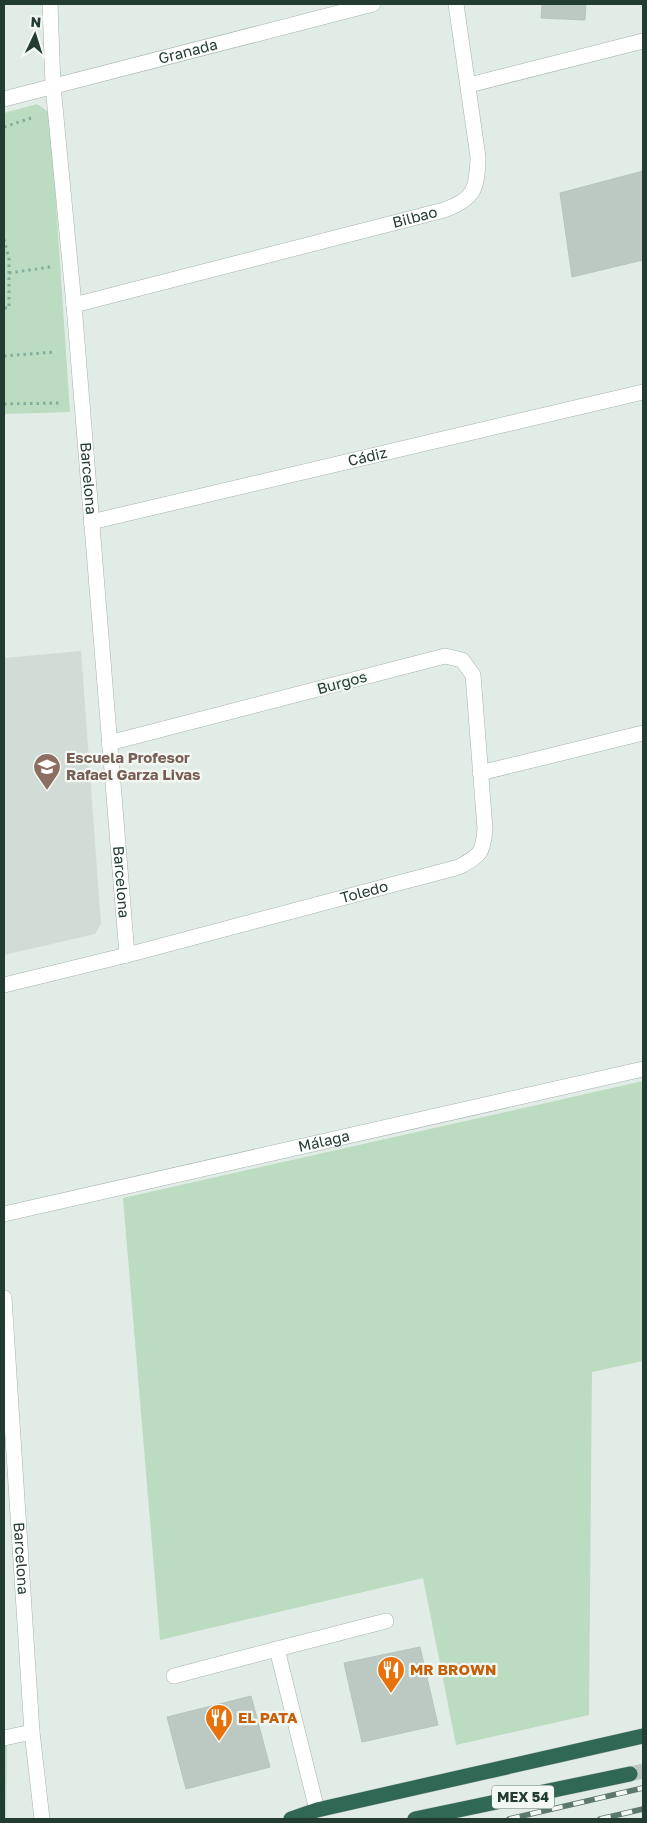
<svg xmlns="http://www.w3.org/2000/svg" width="647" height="1823" viewBox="0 0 647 1823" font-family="'Golos Text',sans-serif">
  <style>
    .built { fill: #d0dcd5 }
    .green { fill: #bcdcc1 }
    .building { fill: #bbc9c2; stroke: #b5c5bc }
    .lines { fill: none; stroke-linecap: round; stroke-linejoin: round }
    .highway-tunnel { stroke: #bcc9c2; stroke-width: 15; stroke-dasharray: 15 8; stroke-linecap: butt }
    .minor-casing { stroke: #a5b4ac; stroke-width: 16 }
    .highway-casing { stroke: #c1c8c6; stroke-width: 16 }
    .path { stroke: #84ae9c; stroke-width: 3; stroke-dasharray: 2.5 4; stroke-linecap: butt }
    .minor { stroke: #fff; stroke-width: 15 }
    .highway { stroke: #306755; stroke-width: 15 }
    .rail-casing { stroke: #5d786d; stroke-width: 5.5 }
    .rail { stroke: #f3f8f5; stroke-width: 4; stroke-dasharray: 11; stroke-linecap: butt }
    .labels { text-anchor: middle; stroke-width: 4.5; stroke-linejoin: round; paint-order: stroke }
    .shield { fill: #f3f8f5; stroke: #61746c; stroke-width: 1 }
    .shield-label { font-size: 14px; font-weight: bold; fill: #233c32 }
    .street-label { font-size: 15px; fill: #233c32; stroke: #f3f8f5 }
    .education-label { font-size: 15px; font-weight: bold; fill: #785e54; stroke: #f3f8f5; text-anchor: start }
    .food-label { font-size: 15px; font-weight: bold; fill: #c56008; stroke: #f3f8f5; text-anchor: start }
  </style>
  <rect width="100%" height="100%" fill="#e2ece6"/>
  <path class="built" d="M81 651 101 924 95 934 4 955V658Z"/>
  <path class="green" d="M37 104 50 113 70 412 4 414V113Z
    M643 1081V1361L592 1372 589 1715 456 1745 423 1578 160 1640 123 1198Z
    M7 1744 6 1819H4V1745Z"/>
  <path class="building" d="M542 4H586L585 20 541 18Z
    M643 171V260L572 277 560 193Z
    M420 1647 438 1725 362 1742 344 1663Z
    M251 1696 270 1767 186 1789 167 1717Z"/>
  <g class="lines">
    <path class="highway-tunnel" d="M630 1774 643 1771"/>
    <defs>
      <g id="minor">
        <path id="s1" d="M50 4 53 86 74 305 127 955"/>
        <path d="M469 85 643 41"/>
        <path id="s2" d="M4 99 373 4"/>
        <path id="s3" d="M74 305 444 210C475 199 477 189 478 157L456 4"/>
        <path id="s4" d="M91 522 643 392"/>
        <path d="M480 773 643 733"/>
        <path id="s5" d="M4 985 127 955 459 867C480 855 483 854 485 829L473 675 462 660 445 656 109 743"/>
        <path id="s6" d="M4 1214 643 1069"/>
        <path id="s7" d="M4 1298 32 1732 42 1819"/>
        <path d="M174 1676 277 1649"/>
        <path d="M4 1738 32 1732"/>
        <path d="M317 1810 277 1649 386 1621"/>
      </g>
      <path id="highway" d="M291 1819 317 1810 643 1736
        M415 1819 630 1774"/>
    </defs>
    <use href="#minor" class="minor-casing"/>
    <use href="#highway" class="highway-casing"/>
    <path class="path" d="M4 127 34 117
      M4 239 9 259V308H4
      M9 273 50 267
      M4 356 55 352
      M4 404 61 403"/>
    <use href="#minor" class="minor"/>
    <use href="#highway" class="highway"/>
    <defs>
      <path id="rail" d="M509 1819 643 1788
        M600 1819 643 1809"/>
    </defs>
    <use href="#rail" class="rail-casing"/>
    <use href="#rail" class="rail"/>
  </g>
  <defs>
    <symbol id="school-pin" viewBox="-11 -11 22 30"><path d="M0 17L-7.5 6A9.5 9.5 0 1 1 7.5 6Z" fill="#8d6e63" stroke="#f3f8f5"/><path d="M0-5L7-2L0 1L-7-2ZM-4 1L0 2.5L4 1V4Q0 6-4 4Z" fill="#fff"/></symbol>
    <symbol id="restaurant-pin" viewBox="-11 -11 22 30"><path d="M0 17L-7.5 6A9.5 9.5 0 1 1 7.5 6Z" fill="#e8710a" stroke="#f3f8f5"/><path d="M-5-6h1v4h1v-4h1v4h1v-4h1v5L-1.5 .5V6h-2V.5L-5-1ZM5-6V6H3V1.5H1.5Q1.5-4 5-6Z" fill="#fff"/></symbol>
  </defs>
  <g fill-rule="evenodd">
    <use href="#school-pin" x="31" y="751" width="32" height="43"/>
    <use href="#restaurant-pin" x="375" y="1654" width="32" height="43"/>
    <use href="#restaurant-pin" x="203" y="1702" width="32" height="43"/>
  </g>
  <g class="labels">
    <rect class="shield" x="492" y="1785.5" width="62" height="23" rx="4"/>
    <g class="shield-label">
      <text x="523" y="1802">MEX 54</text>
    </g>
    <g class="street-label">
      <text dy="5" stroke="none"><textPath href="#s2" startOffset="190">Granada</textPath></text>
      <text dy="5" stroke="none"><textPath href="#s3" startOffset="352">Bilbao</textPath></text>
      <text dy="5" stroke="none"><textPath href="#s4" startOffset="284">Cádiz</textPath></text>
      <text dy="5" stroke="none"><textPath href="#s1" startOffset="476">Barcelona</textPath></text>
      <text transform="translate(342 683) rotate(-15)" y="5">Burgos</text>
      <text dy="5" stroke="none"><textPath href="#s1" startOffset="881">Barcelona</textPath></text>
      <text dy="5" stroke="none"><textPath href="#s5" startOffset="372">Toledo</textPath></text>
      <text dy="5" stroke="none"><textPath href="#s6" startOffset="328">Málaga</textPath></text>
      <text dy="5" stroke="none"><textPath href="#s7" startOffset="261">Barcelona</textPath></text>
    </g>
    <g class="education-label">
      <text x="66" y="763">Escuela Profesor<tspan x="66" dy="17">Rafael Garza Livas</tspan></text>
    </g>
    <g class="food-label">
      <text x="410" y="1675">MR BROWN</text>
      <text x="238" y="1723">EL PATA</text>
    </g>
  </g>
  <rect width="647" height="1823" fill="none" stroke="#233c32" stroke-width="10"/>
  <g transform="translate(35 35) rotate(4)" stroke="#f3f8f5" stroke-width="4" paint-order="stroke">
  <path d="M0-4L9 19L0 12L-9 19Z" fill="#233c32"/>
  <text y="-8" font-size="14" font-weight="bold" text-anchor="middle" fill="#233c32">N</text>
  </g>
</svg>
